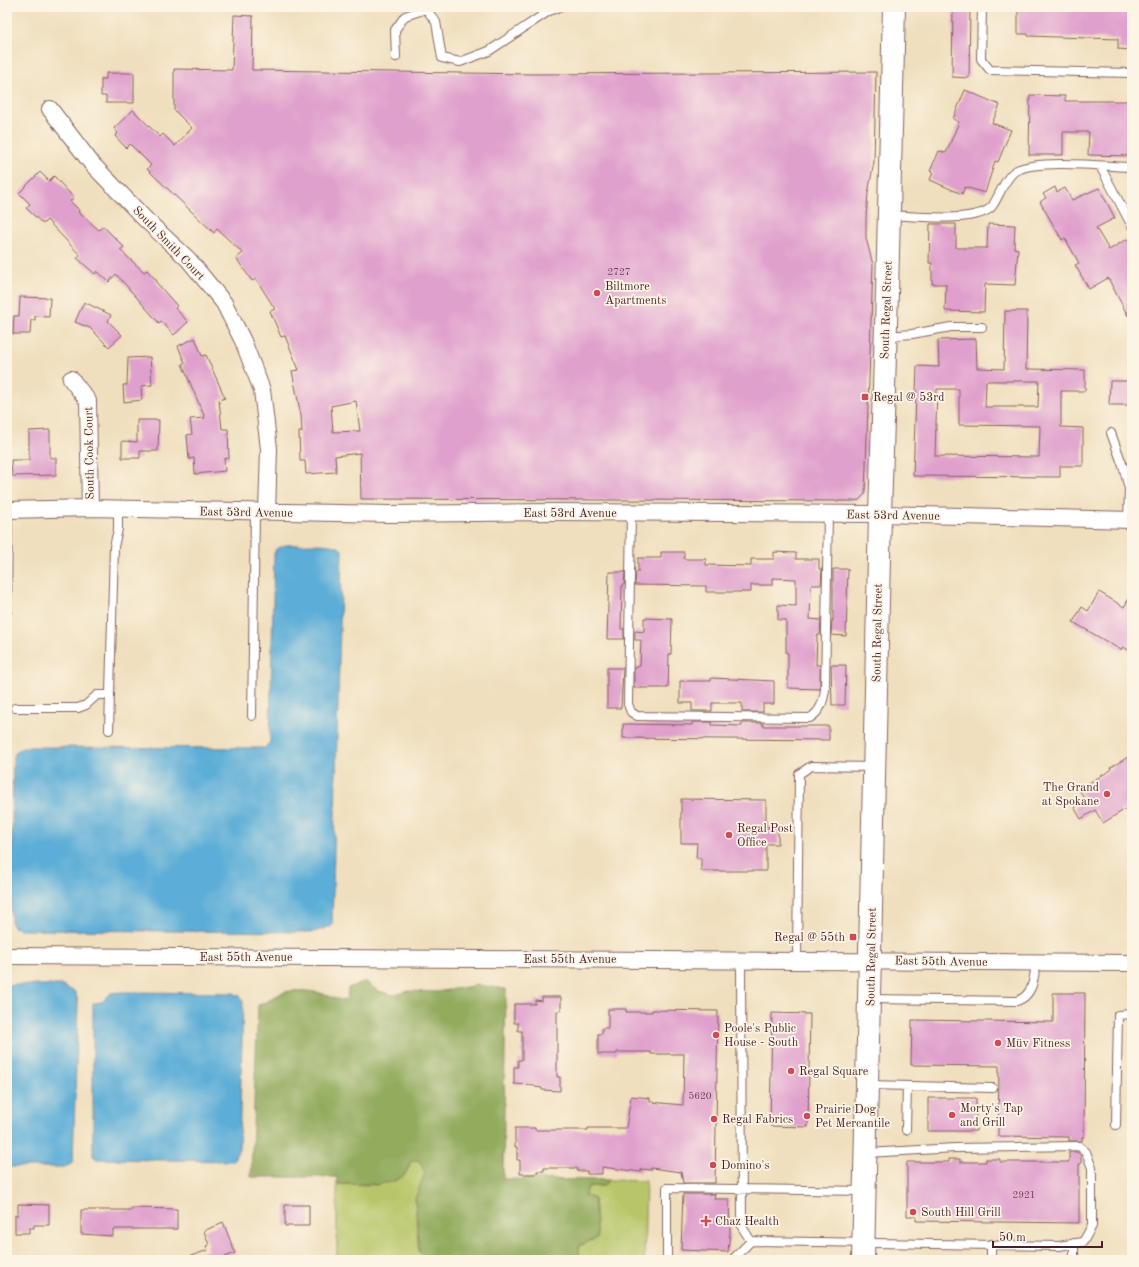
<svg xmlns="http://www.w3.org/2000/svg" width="1139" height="1267" viewBox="0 0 1139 1267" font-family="'Old Standard TT',serif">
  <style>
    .green { fill: #b8c669; stroke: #81724a }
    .forest { fill: #92ab5d; stroke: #6e6544 }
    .water { fill: #5cadd7; stroke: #536681 }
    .building { fill: #e0a0cd; fill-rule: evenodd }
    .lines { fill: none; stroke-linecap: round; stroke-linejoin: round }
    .lane-casing { stroke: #84625e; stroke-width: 10 }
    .street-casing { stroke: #84625e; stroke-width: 18 }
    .secondary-casing { stroke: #84625e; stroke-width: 24 }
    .lane { stroke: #fff; stroke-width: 8 }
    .street { stroke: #fff; stroke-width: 16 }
    .secondary { stroke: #fff; stroke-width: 22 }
    .poi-dot { fill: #d1495b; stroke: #fcf5e5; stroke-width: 1.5 }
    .labels { text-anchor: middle; stroke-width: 3.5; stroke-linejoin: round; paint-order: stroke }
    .number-label { font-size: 10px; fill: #703f54 }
    .street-label { font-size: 12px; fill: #4a1f2b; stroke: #fcf5e5 }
    .poi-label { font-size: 12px; fill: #4a1f2b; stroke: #fcf5e5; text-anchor: start }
  </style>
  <rect width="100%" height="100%" fill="#fcf5e5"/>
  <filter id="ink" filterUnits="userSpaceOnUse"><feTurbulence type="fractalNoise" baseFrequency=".025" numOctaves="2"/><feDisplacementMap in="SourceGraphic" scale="8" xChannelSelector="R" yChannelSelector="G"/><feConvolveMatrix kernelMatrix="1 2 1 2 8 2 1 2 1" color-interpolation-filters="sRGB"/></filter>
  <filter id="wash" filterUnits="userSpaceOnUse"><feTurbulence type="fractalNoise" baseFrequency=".012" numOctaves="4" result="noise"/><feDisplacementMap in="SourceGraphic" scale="16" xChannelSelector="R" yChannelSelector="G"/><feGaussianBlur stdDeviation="0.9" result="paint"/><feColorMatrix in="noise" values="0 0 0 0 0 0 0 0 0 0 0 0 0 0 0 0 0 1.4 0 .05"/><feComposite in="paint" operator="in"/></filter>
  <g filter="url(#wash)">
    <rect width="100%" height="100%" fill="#f0dfbe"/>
    <path class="green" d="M419 1160 425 1173 415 1199 419 1252 431 1260H337V1184L377 1185 405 1175 411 1161Z
      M608 1180 646 1181 644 1260H585L579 1254V1246L597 1237 594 1199 584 1195 589 1186H604Z"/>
    <path class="forest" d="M366 982 378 991 393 995 409 991 436 992 478 985 506 989 503 1179 608 1180 604 1186H589L584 1195 594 1199 597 1238 579 1246V1254L585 1260H555L550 1257C533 1262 512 1262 496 1256L490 1260H431L419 1252 415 1199 425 1173 419 1160 411 1161C409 1165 407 1172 404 1175 391 1189 356 1183 337 1184V1177H251L258 1005C272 1002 276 992 291 991 300 990 311 991 320 993 329 995 337 1001 347 1000L348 988Z"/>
    <path class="water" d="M286 545C297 545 336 541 342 550L332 926 314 932 23 930 13 927 11 921 13 757C17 749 21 748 30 747L265 748 270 742 274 554 276 549Z
      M7 985H60L75 992 78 1001 73 1161 70 1165 63 1167H7Z
      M122 992 233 993 240 996 243 1002 239 1149 233 1161 97 1159 93 1156V1003L102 1002 111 993Z"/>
    <g id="blocks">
      <path class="building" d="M953 7H970L969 78 952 77Z
        M1018 7H1132V50L1118 49V39L1028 36V34H1018Z
        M234 15 253 16 252 70 533 74 876 72 874 162 868 193 866 217V238L873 265 865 494 859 500 853 501 361 499 360 453 335 456 336 472 306 474 305 461H300L299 432H302L301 416 292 371 299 370 285 336 281 337 270 311 275 309 256 279 252 281 236 258 243 253 217 229 214 233 147 169 151 165 130 144 126 148 115 136 118 133 114 128 133 110 160 137 163 134 175 146 192 128 174 110V69L232 70ZM356 401 360 431 333 432 331 406Z
        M106 73H134V103H106V96H101V79H106Z
        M965 90 1000 105 992 123 1011 130 998 162 995 161 985 193 965 187 962 194 930 180 933 172 930 171 939 151 946 153 959 122 953 119Z
        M1030 95 1065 96V101H1132V156L1088 155 1089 132H1063V155H1029Z
        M40 172 49 181 54 176 74 198 70 201 79 210 78 212 99 230 103 226 124 247 120 250 144 272 147 270 157 281 156 282 177 306 175 308 188 322 174 335 161 321 159 323 116 274 109 282 97 271 95 274 77 258 80 255 47 220 43 224 26 208 30 204 19 193Z
        M1055 187 1057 192 1065 188 1072 200 1099 188 1115 218 1096 228 1109 250 1127 239 1132 248V293H1127L1128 316 1108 278 1089 289 1075 265 1079 263 1065 238 1062 240 1040 202 1046 198 1043 194Z
        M930 224H956V248H987L988 224 1015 225 1014 248 1018 249 1015 285 985 284 984 312 945 311 946 284H932V263H929Z
        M20 297 50 298 49 317 35 316V320H31L30 334H13L14 316H19Z
        M84 302 111 315 108 321 122 335 109 347 90 328 75 322Z
        M1005 311H1027L1026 369 1085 370V391H1061V427L1083 428V466H1060V477L913 476 917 366 939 367 938 340 976 339 977 368 1004 369ZM986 381H1039L1038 407H985ZM937 389H959V425L1040 426 1039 457 935 456Z
        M195 338 202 356 206 355 225 398 219 400 222 429H228L229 458 224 459 225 471 195 474 194 458 189 459 187 435 192 434 190 419 205 418 182 364 185 363 178 346Z
        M150 357 152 385 141 386 142 400 124 402 123 385H127L128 358Z
        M1110 381H1132V405H1109Z
        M137 420H159L158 451H140V458H122V441L137 442Z
        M50 430V458H56V475L12 476 11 460H29V431Z
        M661 552H684V559H706V565L751 566V559H774V552L796 553V559H819V569H822L821 585H811L810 619 821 620 820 635H817L816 665H820V689L788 688V653H786V620H778V605L796 606V579L773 578V585H751V592H706V586L635 585 636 572H638V558H661Z
        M833 569H848L846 636 831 635 832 620 833 621Z
        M609 572H625L624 585H622L621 629H624V639H607Z
        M1099 592 1124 607 1132 593V652L1123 647 1121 650 1073 622 1082 607 1088 611Z
        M644 618 672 619 671 654H669L668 688H634V668L640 666 641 640H635V631L644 632Z
        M831 665H846L845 705H832Z
        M607 668H623L621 708H607Z
        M711 678 774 681V704H763V712H742V703H712V711H692V703H680V681H711Z
        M692 722H712V725L742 726V723H763V726H829V740L623 738V724L692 725Z
        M1128 757 1132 763V805L1103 823 1095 810 1081 819 1074 807 1085 800 1079 789 1111 770 1110 768Z
        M681 799 766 800V827H778V844H766V871H701V858H696L697 843H681Z
        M1053 993H1085L1084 1137H1082V1141H1069V1137L998 1136 999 1066 911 1065 912 1020 1053 1022Z
        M542 997H561V1011H557V1077H560V1091L542 1090V1088L535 1087V1085L514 1084V1067H518V1060H522V1031H518V1023H514V1004H535V1000L542 1001Z
        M608 1009H626V1012H652V1010L718 1011 715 1183H683L681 1172 651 1168V1170L641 1169V1172L602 1167V1174H587V1171H577V1168H544V1171H537V1174H520V1160H517V1147H515V1128H535V1130H588V1128H626L631 1096 650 1098V1102L683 1105 684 1054H651V1052H617V1054H598V1034H602V1028H608Z
        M772 1013 810 1014 808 1127 770 1126Z
        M928 1098H976V1131H928Z
        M1069 1152H1077L1081 1156V1164H1079V1223L916 1221V1216H907V1162H949V1159H960V1162H986V1159H1000V1162H1069Z
        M683 1194H715L714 1199H729L730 1232 728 1252 681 1250Z
        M18 1204 49 1205V1225H34V1228H29V1233H15V1215H18Z
        M285 1205H309V1226H285Z
        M132 1208 177 1209V1229H113V1236L81 1234V1210H132Z
        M223 1222 235 1253 225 1257 227 1260H185V1258L208 1250 206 1246 209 1245 204 1231Z"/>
    </g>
  </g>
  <g filter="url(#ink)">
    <use href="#blocks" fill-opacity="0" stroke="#84625e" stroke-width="1"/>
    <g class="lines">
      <defs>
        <path id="lane" d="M982 7 981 59 990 70 1132 73
          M396 57 395 30 405 16 426 9 436 22 442 58 460 62 489 51 549 11 560 7
          M1100 166 1132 226
          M890 215C912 216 981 224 993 205 999 196 1006 175 1017 170 1040 159 1104 166 1132 167
          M886 336 912 334 951 327H982
          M1111 433 1124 469 1129 489 1128 520
          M631 513 628 704 631 712 637 716 810 718C821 711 823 702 825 690L828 514
          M7 612 8 510
          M15 708H78L86 705 97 695H110
          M252 716 255 512
          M109 730 114 547 118 529V509
          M741 959 742 1227 751 1241 1059 1246 1083 1242 1092 1226V1168L1086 1152 1079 1146 955 1148 867 1153
          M797 960 799 774 811 766 874 767
          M870 999 1017 1001C1034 995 1034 977 1036 962
          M869 1085 993 1088
          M1116 1125 1118 1015 1132 1014
          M906 1130 907 1086
          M991 1244V1260
          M667 1260V1188L864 1191
          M732 1260 751 1241
          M1074 1260V1243"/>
        <path id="street" d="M50 109 92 164 146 220 188 259 224 303 243 341 262 390 269 449 267 512
          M71 379 88 401 90 508
          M7 510 90 508 389 514 554 512 880 514 1132 520
          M7 956 1132 963"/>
        <path id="secondary" d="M863 1260 880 514 887 293 894 7"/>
      </defs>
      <use href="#lane" class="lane-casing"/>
      <use href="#street" class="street-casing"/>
      <use href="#secondary" class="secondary-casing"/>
      <use href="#lane" class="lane"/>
      <use href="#street" class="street"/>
      <use href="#secondary" class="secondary"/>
    </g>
  </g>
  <g class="poi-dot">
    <circle cx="597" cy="293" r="4"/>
    <rect x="861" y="393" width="8" height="8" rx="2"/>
    <circle cx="1107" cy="794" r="4"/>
    <circle cx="729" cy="835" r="4"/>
    <rect x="849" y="933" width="8" height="8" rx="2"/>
    <circle cx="716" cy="1035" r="4"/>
    <circle cx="998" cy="1043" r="4"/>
    <circle cx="791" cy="1071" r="4"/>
    <circle cx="952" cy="1115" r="4"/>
    <circle cx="807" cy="1116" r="4"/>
    <circle cx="714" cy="1119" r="4"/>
    <circle cx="713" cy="1165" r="4"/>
    <circle cx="913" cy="1212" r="4"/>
    <path d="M704 1215h4v4h4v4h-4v4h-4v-4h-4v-4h4z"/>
  </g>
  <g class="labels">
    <g class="number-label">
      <text x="619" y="275">2727</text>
      <text x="700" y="1099">5620</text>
      <text x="1024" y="1198">2921</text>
    </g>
    <g class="street-label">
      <text transform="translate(169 243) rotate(46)" y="4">South Smith Court</text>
      <text transform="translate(886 310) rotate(-88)" y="4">South Regal Street</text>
      <text transform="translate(89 453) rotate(-91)" y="4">South Cook Court</text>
      <text transform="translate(246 512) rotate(1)" y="4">East 53rd Avenue</text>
      <text x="570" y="517">East 53rd Avenue</text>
      <text transform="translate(893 515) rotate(1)" y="4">East 53rd Avenue</text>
      <text transform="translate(877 633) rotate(-89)" y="4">South Regal Street</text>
      <text x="246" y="961">East 55th Avenue</text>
      <text transform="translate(871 957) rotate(-89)" y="4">South Regal Street</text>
      <text x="570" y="963">East 55th Avenue</text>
      <text transform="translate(941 961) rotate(1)" y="4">East 55th Avenue</text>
    </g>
    <g class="poi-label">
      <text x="605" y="290">Biltmore<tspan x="605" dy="14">Apartments</tspan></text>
      <text x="873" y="401">Regal @ 53rd</text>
      <text x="1099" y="791" text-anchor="end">The Grand<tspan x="1099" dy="14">at Spokane</tspan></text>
      <text x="737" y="832">Regal Post<tspan x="737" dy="14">Office</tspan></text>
      <text x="845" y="941" text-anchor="end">Regal @ 55th</text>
      <text x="724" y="1032">Poole's Public<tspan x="724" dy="14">House - South</tspan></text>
      <text x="1006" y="1047">Müv Fitness</text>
      <text x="799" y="1075">Regal Square</text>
      <text x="960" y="1112">Morty's Tap<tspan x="960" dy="14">and Grill</tspan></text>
      <text x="815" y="1113">Prairie Dog<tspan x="815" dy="14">Pet Mercantile</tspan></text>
      <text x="722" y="1123">Regal Fabrics</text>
      <text x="721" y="1169">Domino's</text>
      <text x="921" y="1216">South Hill Grill</text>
      <text x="715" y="1225">Chaz Health</text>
    </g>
  </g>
  <rect width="1139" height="1267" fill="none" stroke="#fcf5e5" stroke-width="24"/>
  <path d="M993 1241v6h109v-6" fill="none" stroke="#4a1f2b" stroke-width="2"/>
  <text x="999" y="1241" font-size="12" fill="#4a1f2b" stroke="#fcf5e5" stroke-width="3" paint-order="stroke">50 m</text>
</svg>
